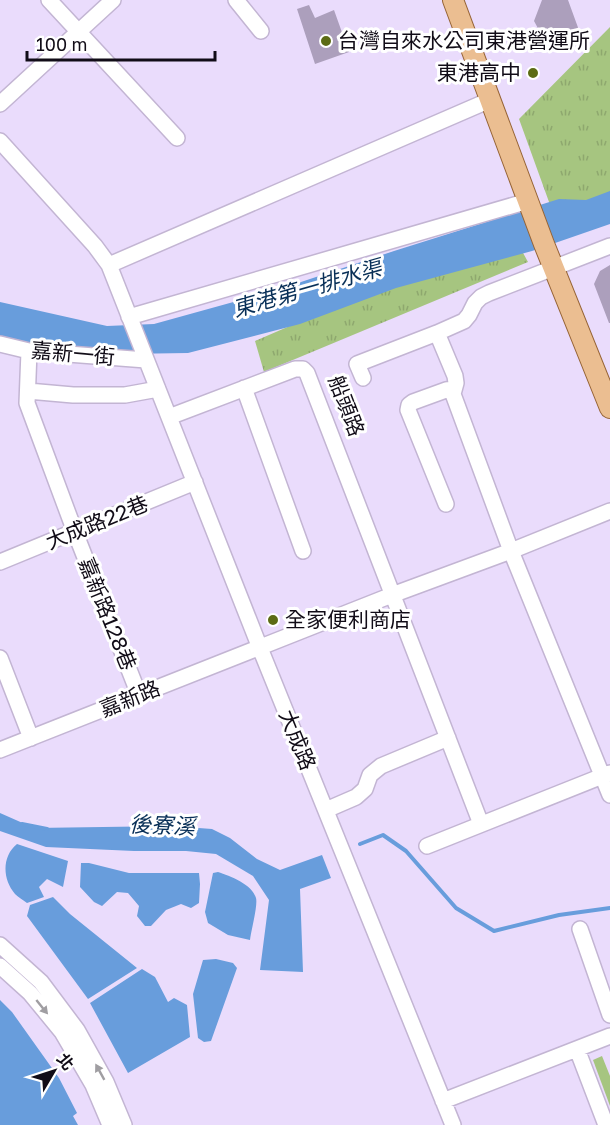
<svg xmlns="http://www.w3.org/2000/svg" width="610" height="1125" viewBox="0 0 610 1125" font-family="'Golos Text','Noto Sans TC',sans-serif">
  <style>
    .grass { fill: url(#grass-tufts) }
    .garden { fill: #a6c580 }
    .water { fill: #689ddc }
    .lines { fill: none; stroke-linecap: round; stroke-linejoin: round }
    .stream { stroke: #689ddc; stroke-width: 4 }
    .building { fill: #ac9fbc }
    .minor-casing { stroke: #c3b5d3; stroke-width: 18 }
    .major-casing { stroke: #966436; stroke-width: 22 }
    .minor { stroke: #fff; stroke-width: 15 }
    .major { stroke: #ebbe91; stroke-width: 20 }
    .oneway { fill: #a09ea2 }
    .poi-dot { fill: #5c6b14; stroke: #fff; stroke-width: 2 }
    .labels { text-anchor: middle; stroke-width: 6; stroke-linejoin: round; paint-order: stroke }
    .poi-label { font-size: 21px; fill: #110c17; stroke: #fff; text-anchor: start }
    .street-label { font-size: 21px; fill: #110c17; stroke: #fff }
    .water-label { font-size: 22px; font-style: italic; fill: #082f57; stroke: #fff }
  </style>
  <defs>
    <pattern id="grass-tufts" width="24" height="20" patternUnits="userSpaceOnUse" patternTransform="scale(1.5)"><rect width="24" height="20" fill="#a6c580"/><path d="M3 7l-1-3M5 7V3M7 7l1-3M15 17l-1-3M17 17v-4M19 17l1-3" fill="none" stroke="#8ea86e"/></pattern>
  </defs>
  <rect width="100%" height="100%" fill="#eadcfc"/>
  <path class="grass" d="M610 27V196L553 213 519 119Z
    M522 251 528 262 264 372 255 341 306 319 407 280Z"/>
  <path class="garden" d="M602 1056 610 1076V1106L593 1060Z"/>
  <path class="water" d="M610 191V224L532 251 396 288 300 324 188 353 124 354 25 345 0 338V302L107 326 154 324 277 290 394 251 559 199 586 200Z
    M0 813 34 828 172 826 212 829 230 838 257 859 280 870 322 855 331 878 300 889 303 972 260 970 269 900 253 876 216 854 186 851H134L46 847 0 831Z
    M17 844 68 861 63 887 47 879 39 887 44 897 27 903C23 900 18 897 15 894 2 879 2 856 17 844Z
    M81 863H89L129 873H199L200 884 199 903 191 908 181 904 166 910 151 926H145L137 916 139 906 128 893 117 892 102 906 94 902 80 887Z
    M218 872C230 876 252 884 256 898 258 905 251 931 250 940L228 935 208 923 205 912 213 873Z
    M53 897 70 914 137 968 88 999 27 916 30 905Z
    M216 959 233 963 237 968 211 1041 204 1042 198 1038 193 994 203 960Z
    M142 969 155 977 168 1002 174 998 187 1005 190 1037 128 1073 90 1003Z
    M0 1000 12 1012 59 1078 77 1113 73 1116 78 1125H0Z"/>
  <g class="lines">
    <path class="stream" d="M22 824 47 829
      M360 844 383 835 406 851 456 908 494 931 559 915 610 908"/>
  </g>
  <path class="building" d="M542 0H568L580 33 559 41 540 32 534 21Z
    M309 5 315 18 334 10 349 52 315 64 297 9Z
    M610 265V323H609L594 284 600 271Z"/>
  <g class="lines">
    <defs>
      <path id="minor" d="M49 0 177 138
        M236 0 261 31
        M0 104 113 0
        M0 141 95 246 109 265 260 648 453 1125
        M109 265 490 100
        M129 317 528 201
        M437 333 455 376 456 383 453 394 511 551 610 795
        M0 344 29 351 146 360
        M29 351 27 403 75 532 139 695
        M363 378 357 364 437 333 464 321 469 315 475 303 481 297 489 293 610 246
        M244 388 303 551
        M28 391 73 395H125L158 389
        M169 417 295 369H303L307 373 481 824
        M446 504 408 410 409 405 413 402 446 390 453 389
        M0 562 195 482
        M0 658 31 738
        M0 750 392 595 511 551 610 511
        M326 810 356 797 365 789 370 775 381 766 448 738
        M427 846 610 773
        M580 929 610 1015
        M0 945 41 982 77 1030 106 1082 124 1125
        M0 966 30 993 62 1032 93 1085 110 1125
        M577 1049 606 1125
        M443 1101 610 1036"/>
      <path id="major" d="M453 0 544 244 610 408"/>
    </defs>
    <use href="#minor" class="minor-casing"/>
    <use href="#major" class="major-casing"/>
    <use href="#minor" class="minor"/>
    <use href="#major" class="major"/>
  </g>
  <defs><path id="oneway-solid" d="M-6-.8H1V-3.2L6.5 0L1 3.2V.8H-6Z" transform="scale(1.5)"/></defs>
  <g class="oneway">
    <use href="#oneway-solid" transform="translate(42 1007) rotate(51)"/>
    <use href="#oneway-solid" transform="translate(100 1072) rotate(-119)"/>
  </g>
  <g class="poi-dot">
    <circle cx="326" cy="41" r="6"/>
    <circle cx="533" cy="73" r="6"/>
    <circle cx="273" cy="620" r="6"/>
  </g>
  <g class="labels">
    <g class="poi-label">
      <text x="338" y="48">台灣自來水公司東港營運所</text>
      <text x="521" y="80" text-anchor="end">東港高中</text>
      <text x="285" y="627">全家便利商店</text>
    </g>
    <g class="street-label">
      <text transform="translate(73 354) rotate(5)" y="7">嘉新一街</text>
      <text transform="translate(346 406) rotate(69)" y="7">船頭路</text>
      <text transform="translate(97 523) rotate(-22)" y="7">大成路22巷</text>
      <text transform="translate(107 614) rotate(68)" y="7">嘉新路128巷</text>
      <text transform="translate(130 699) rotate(-22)" y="7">嘉新路</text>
      <text transform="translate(297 740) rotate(68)" y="7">大成路</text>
    </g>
    <g class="water-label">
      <text transform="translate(307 288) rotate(-16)" y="8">東港第一排水渠</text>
      <text transform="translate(162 825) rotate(2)" y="8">後寮溪</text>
    </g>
  </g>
  <g transform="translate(54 1071) rotate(51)" stroke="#ffffff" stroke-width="4.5" paint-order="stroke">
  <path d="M0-4.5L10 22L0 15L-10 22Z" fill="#110c17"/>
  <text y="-9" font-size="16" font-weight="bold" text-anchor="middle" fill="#110c17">北</text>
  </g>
  <path d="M27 51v9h188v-9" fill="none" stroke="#110c17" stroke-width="3"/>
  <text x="36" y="51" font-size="18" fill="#110c17" stroke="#ffffff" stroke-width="4.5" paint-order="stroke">100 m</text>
</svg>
